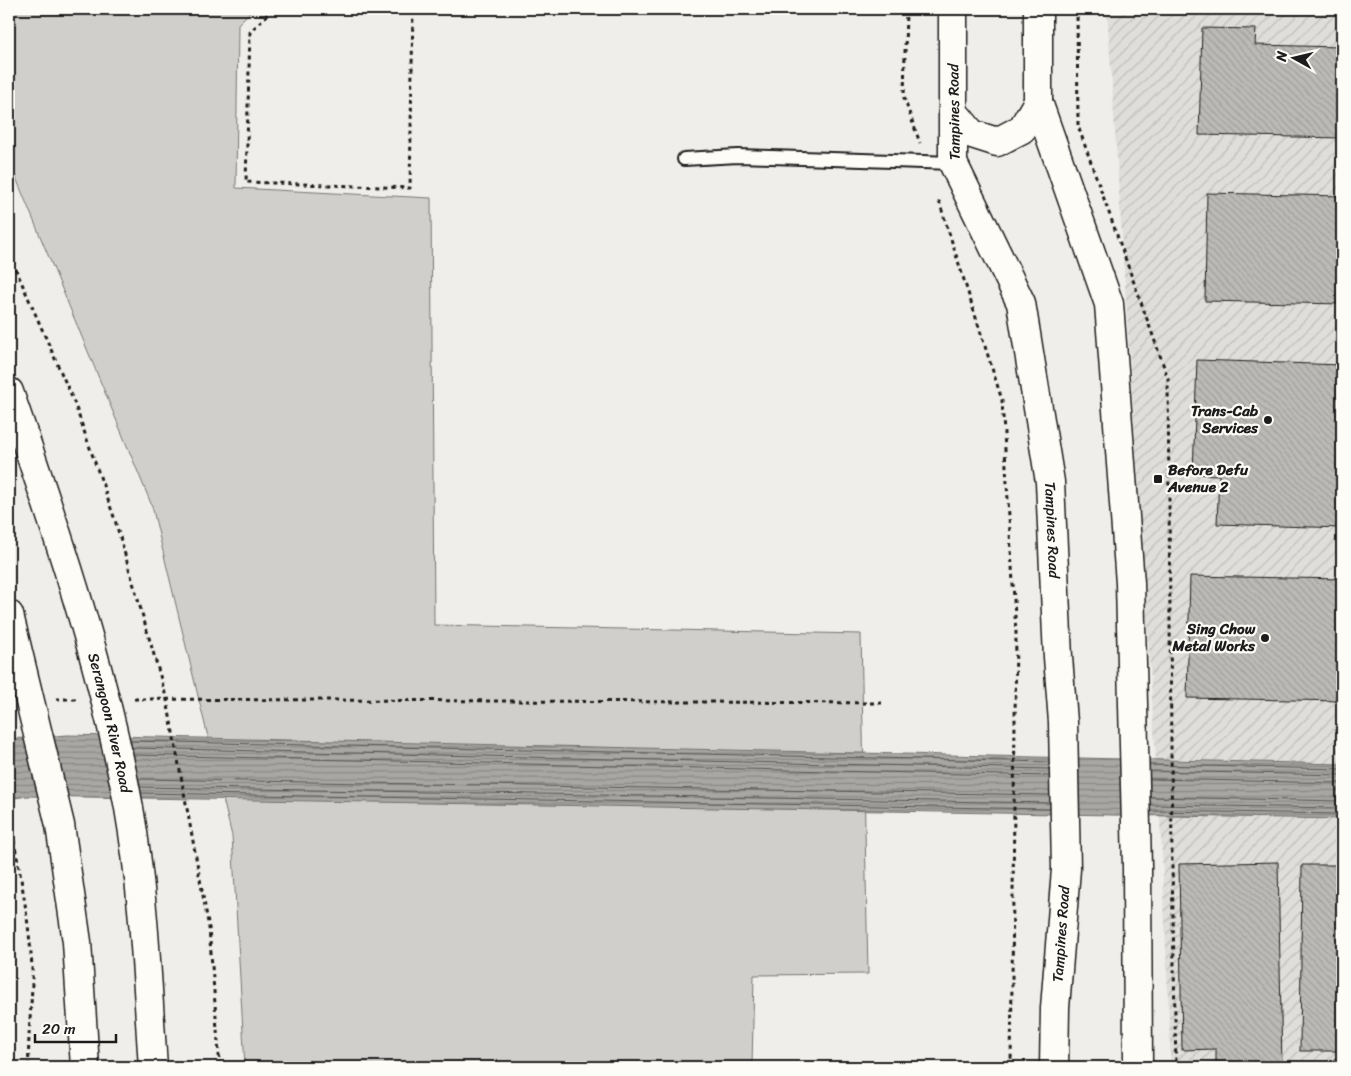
<svg xmlns="http://www.w3.org/2000/svg" width="1351" height="1076" viewBox="0 0 1351 1076" font-family="Sriracha,sans-serif">
  <style>
    .industrial { fill: url(#industrial-furrows) }
    .grass { fill: #d0cfcc; stroke: #767674 }
    .water { fill: url(#water-rules); stroke: #706f6d }
    .lines { fill: none; stroke-linecap: round; stroke-linejoin: round }
    .shore { stroke: #545452; stroke-width: 1 }
    .building { fill: url(#building-back-hatch); stroke: #1c1c1c }
    .service-casing { stroke: #1c1c1c; stroke-width: 16 }
    .tertiary-casing { stroke: #1c1c1c; stroke-width: 31 }
    .primary-casing { stroke: #1c1c1c; stroke-width: 31 }
    .path { stroke: #1c1c1c; stroke-width: 3; stroke-dasharray: 4 4; stroke-linecap: butt }
    .service { stroke: #fdfcf7; stroke-width: 12 }
    .tertiary { stroke: #fdfcf7; stroke-width: 28 }
    .primary { stroke: #fdfcf7; stroke-width: 28 }
    .poi-dot { fill: #1c1c1c; stroke: #fdfcf7; stroke-width: 2 }
    .labels { text-anchor: middle; stroke-width: 4.5; stroke-linejoin: round; paint-order: stroke }
    .street-label { font-size: 15px; fill: #1c1c1c; stroke: #fdfcf7 }
    .poi-label { font-size: 15px; font-weight: bold; fill: #1c1c1c; stroke: #fdfcf7; text-anchor: end }
  </style>
  <defs>
    <pattern id="industrial-furrows" width="10" height="10" patternUnits="userSpaceOnUse" patternTransform="scale(1.25)"><rect width="10" height="10" fill="#e0deda"/><path d="M-1 1l2-2M0 10L10 0M9 11l2-2" fill="none" stroke="#c0beba"/></pattern>
    <pattern id="water-rules" width="6" height="5" patternUnits="userSpaceOnUse" patternTransform="scale(1.25)"><rect width="6" height="5" fill="#a8a7a3"/><path d="M0 2.5h6" fill="none" stroke="#888784"/></pattern>
    <pattern id="building-back-hatch" width="6" height="6" patternUnits="userSpaceOnUse" patternTransform="scale(1.25)"><rect width="6" height="6" fill="#bbbab6"/><path d="M-1 5l2 2M0 0l6 6M5-1l2 2" fill="none" stroke="#a09f9c"/></pattern>
  </defs>
  <rect width="100%" height="100%" fill="#f0eeea"/>
  <filter id="ink" filterUnits="userSpaceOnUse"><feTurbulence type="fractalNoise" baseFrequency=".02" numOctaves="2"/><feDisplacementMap in="SourceGraphic" scale="10" xChannelSelector="R" yChannelSelector="G"/><feConvolveMatrix kernelMatrix="1 2 1 2 8 2 1 2 1" color-interpolation-filters="sRGB"/></filter>
  <g filter="url(#ink)">
    <path class="industrial" d="M1107 9H1342V1067H1171L1162 854Z"/>
    <path class="grass" d="M9 9H253L238 24 236 188 431 198 434 625 861 634 868 974 754 975 752 1067H245L232 836 152 506 9 161Z"/>
    <path class="water" d="M68 735 1342 764V819L27 796 9 799V739Z"/>
    <g class="lines">
      <path class="shore" d="M131 741 1049 762
        M132 748 1049 769
        M134 755 1049 776
        M1150 765 1342 769
        M1150 771 1342 775
        M139 779 1049 795
        M1150 779 1342 783
        M140 787 1050 803
        M141 793 1050 809
        M1150 797 1342 801
        M1150 805 1342 808
        M1151 811 1342 814"/>
    </g>
    <path class="building" d="M1202 28 1256 29 1255 45 1342 47V138L1199 135Z
      M1207 193 1342 196V304L1205 301Z
      M1197 360 1342 365V528L1217 524 1219 475 1193 474Z
      M1190 576 1342 579V701L1187 698Z
      M1278 862 1282 1067H1216V1049L1182 1050 1179 864Z
      M1302 865H1342V1051H1300Z"/>
    <g class="lines">
      <defs>
        <path id="service" d="M684 159 738 156 953 163"/>
        <g id="tertiary">
          <path id="s1" d="M9 392C56 528 103 666 129 808 144 893 147 981 153 1067"/>
          <path d="M9 615 60 825 77 942 85 1067"/>
        </g>
        <g id="primary">
          <path id="s2" d="M953 9V163L1021 303 1050 482 1058 657 1063 722 1066 869 1055 1008 1054 1067"/>
          <path d="M1038 9V102L1109 304 1130 583 1137 866 1138 1067"/>
          <path d="M953 111 972 134 997 142 1022 129 1038 102"/>
        </g>
      </defs>
      <use href="#service" class="service-casing"/>
      <use href="#tertiary" class="tertiary-casing"/>
      <use href="#primary" class="primary-casing"/>
      <path class="path" d="M273 9 250 32 246 182 410 188 413 9
        M906 9 904 98 920 143
        M1077 9 1078 126 1168 378 1172 865 1176 1067
        M939 201 1002 400 1016 633 1011 1067
        M9 254 74 402 115 520 167 700 209 928 220 1067
        M56 699H78
        M134 699 884 703
        M9 817C19 865 29 918 32 968 33 1001 27 1034 29 1067"/>
      <use href="#service" class="service"/>
      <use href="#tertiary" class="tertiary"/>
      <use href="#primary" class="primary"/>
    </g>
  </g>
  <g class="poi-dot">
    <circle cx="1268" cy="420" r="5"/>
    <rect x="1153" y="474" width="10" height="10" rx="2.5"/>
    <circle cx="1265" cy="638" r="5"/>
  </g>
  <g class="labels">
    <g class="street-label">
      <text transform="translate(954 112) rotate(-91)" y="5">Tampines Road</text>
      <text dy="5" stroke="none"><textPath href="#s2" startOffset="539">Tampines Road</textPath></text>
      <text dy="5" stroke="none"><textPath href="#s1" startOffset="346">Serangoon River Road</textPath></text>
      <text transform="translate(1061 934) rotate(-86)" y="5">Tampines Road</text>
    </g>
    <g class="poi-label">
      <text x="1258" y="416">Trans-Cab<tspan x="1258" dy="17">Services</tspan></text>
      <text x="1168" y="475" text-anchor="start">Before Defu<tspan x="1168" dy="17">Avenue 2</tspan></text>
      <text x="1255" y="634">Sing Chow<tspan x="1255" dy="17">Metal Works</tspan></text>
    </g>
  </g>
  <rect width="1351" height="1076" fill="none" stroke="#fdfcf7" stroke-width="30"/>
  <rect x="15" y="15" width="1321" height="1046" fill="none" stroke="#1c1c1c" stroke-width="2" filter="url(#ink)"/>
  <g transform="translate(1294 58) rotate(278)" stroke="#fdfcf7" stroke-width="4" paint-order="stroke">
  <path d="M0-4L9 19L0 12L-9 19Z" fill="#1c1c1c"/>
  <text y="-8" font-size="14" font-weight="bold" text-anchor="middle" fill="#1c1c1c">N</text>
  </g>
  <path d="M35 1034v8h81v-8" fill="none" stroke="#1c1c1c" stroke-width="2.5"/>
  <text x="42" y="1034" font-size="15" fill="#1c1c1c" stroke="#fdfcf7" stroke-width="4" paint-order="stroke">20 m</text>
</svg>
